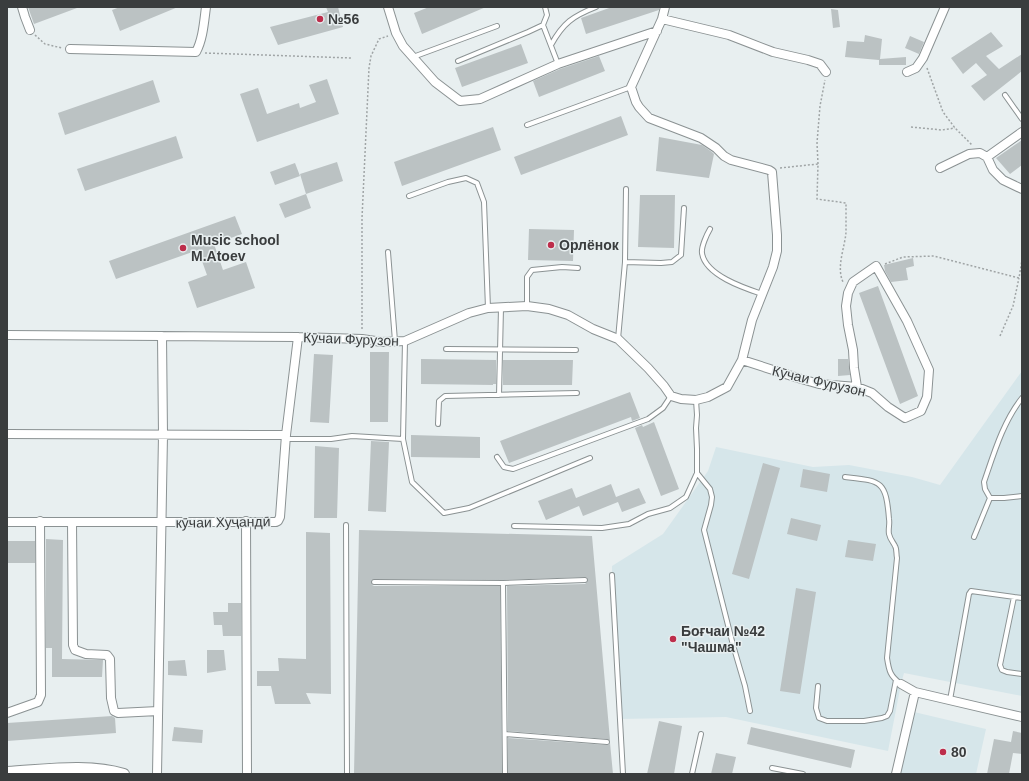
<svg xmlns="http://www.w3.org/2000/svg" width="1029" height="781" viewBox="0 0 1029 781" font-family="Helvetica,sans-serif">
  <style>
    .built { fill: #d6e6ea }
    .building { fill: #bbc2c3 }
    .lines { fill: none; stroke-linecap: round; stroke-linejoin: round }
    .service-casing { stroke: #8b9293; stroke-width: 6 }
    .minor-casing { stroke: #8b9293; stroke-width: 10 }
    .tertiary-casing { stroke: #8b9293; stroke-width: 12 }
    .path { stroke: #a0a5a6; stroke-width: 1.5; stroke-dasharray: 2 2; stroke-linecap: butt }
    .service { stroke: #fff; stroke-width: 4 }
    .minor { stroke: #fff; stroke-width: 8 }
    .tertiary { stroke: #fff; stroke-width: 10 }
    .poi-dot { fill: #bd2d4b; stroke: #e8eff0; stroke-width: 1.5 }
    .labels { text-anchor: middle; stroke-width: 3; stroke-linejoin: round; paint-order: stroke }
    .poi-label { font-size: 14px; font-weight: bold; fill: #3a3d3e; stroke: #e8eff0; text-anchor: start }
    .street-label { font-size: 14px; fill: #3a3d3e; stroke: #e8eff0 }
  </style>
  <rect width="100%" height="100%" fill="#e8eff0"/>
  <path class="built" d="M1022 371V696L904 673 901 684 888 751 726 717 620 719 612 615V566L663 534 708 471 716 447 813 467 849 465 912 477 940 485Z
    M914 712 986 729 976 774H899Z"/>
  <path class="building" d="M28 7H77V8L34 24Z
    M120 7H178L120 31 112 10Z
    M326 7H338L343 27 278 45 270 27 328 12Z
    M429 7H486L422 34 414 13Z
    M612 7H659V10L586 34 581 18Z
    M831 9 838 10 840 27 833 28Z
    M991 32 1003 46 986 56 999 69 1022 54V71L984 101 971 86 987 75 976 63 963 74 951 58Z
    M865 35 882 39 880 59 906 57V65H879V60L845 57 847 41 864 42Z
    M910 36 924 42 919 54 905 48Z
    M521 44 528 63 462 87 455 68Z
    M599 56 605 71 539 97 533 81 560 69Z
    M327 79 339 114 257 142 240 94 258 88 267 114 299 103 300 108 316 102 309 85Z
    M153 80 160 102 65 135 58 113Z
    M621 116 628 135 521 175 514 157Z
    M493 127 501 150 402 186 394 162Z
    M176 136 183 158 85 191 77 169Z
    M659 137 702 145 712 152 714 154 709 178 656 171Z
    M1022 140V165L1010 174 996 158Z
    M337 162 343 181 306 194 300 174Z
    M295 163 300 176 275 185 270 172Z
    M306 194 311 208 285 218 279 204Z
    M640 195H675L674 248 638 247Z
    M235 216 242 234 214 244 223 270 246 262 255 288 197 308 188 282 207 275 198 250 116 279 109 261Z
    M529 229 574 230 573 261 528 260Z
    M913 258 914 266 906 268 908 280 891 282 885 271 884 265Z
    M878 286 918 396 900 404 859 293Z
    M370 352H389L388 422H370Z
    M314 354 333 355 329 423 310 422Z
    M421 359 496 360V384H493V385L421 384Z
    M838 359H848L850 375 838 376Z
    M503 360H573L572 385H503Z
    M630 392 640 418 632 421 631 417 509 463 500 441Z
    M654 422 679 489 661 496 635 428 642 425 643 427Z
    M411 435 480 437V458L411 457Z
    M371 441 389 442 386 512 368 511Z
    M315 446 339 448 337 518H314Z
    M763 463 780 468 749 579 732 574Z
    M803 469 830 474 827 492 800 487Z
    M611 484 616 497 639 488 646 503 622 512 618 502 583 516 579 506 546 520 538 501 572 488 576 498Z
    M791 518 821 525 817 541 787 534Z
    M359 530 592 536 610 740 607 739 508 731 507 586 585 584 588 581 587 577 503 580 374 579 371 580V582L372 585 374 586H500L502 774H354Z
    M306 532 330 533 331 694 306 693 311 704H275L271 686H257V671H279L278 658 306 659Z
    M46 539 63 540 62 659 103 660 102 677H52V648H46Z
    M848 540 876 544 873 561 845 557Z
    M7 541H35V563H7Z
    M796 588 816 592 800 694 780 691Z
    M228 603H241V636H223L222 625H214L213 612H228Z
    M207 650H224L226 670 207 673Z
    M185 660 187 676 168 675V661Z
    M112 716 115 718 116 733 7 741V723Z
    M659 721 682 726 674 774H647Z
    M174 727 203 730 202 743 172 741Z
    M751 727 855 750 851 768 747 744Z
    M1013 731 1022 733V754L1013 753 1009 774H987L994 739 1011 742Z
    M508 738 607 745H609L610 743 613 774H508Z
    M716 753 736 757 732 774H711Z"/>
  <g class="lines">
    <defs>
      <path id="service" d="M543 25 558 64
        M551 45C563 23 573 16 596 7
        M413 57 497 26
        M458 61 528 32 543 25 547 15 545 7
        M1005 95 1022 119
        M527 125 631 87
        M409 196 448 182 466 178 477 183 484 202 488 308
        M710 229C707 234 701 247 702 253 705 275 744 288 762 294
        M388 252 395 341
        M625 262 661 263 672 262 681 255 684 208
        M527 306V277L532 270 562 267 578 268
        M618 339 625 262 626 189
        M405 341 403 439 412 482 444 513 469 508 590 458
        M446 349 576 350
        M499 395 501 308
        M1022 398C1003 422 994 453 984 482L985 489 990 498H1004L1022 496
        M438 424 439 401 445 396 577 393
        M286 439H331L352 436 403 439
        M497 457 504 467 513 469 648 419 663 408 671 396
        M697 473 710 489 712 497 711 505 704 530 733 645 745 686 750 711
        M845 477C881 481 886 480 889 519 890 524 888 529 889 534 890 539 893 542 895 546 897 549 896 554 897 558L887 658C889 671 890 676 901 684
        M346 525 347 774
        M514 526 602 528 629 524 648 514 670 508 686 497 697 473V449L696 428 697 415 696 400
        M974 537 990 498
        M612 575 623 774
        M374 582 503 583 585 580
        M503 583 505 774
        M1014 597 1000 665 1002 670 1007 672 1022 674
        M818 686 816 708 819 718 827 721H864L882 718 887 716 890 711 896 680
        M950 700 969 594 971 591 1022 598
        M505 734 607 742
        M772 768 803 774
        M692 774 701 734"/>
      <path id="minor" d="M22 7 25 17 30 30
        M388 7 396 33 403 46 435 82 460 101 480 99 558 64 657 31
        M665 7 662 19 631 87 636 102 639 107 649 118 701 138 716 148 724 156 731 160 769 170 772 172 777 235V251L773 267 752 320 742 360
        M662 19 729 35 773 52 808 60 820 64 826 72
        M70 49 196 52C203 39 204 22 206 7
        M907 72 916 68 923 58 945 7
        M987 157 1022 132
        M940 168 969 154 980 153 987 157 993 170 1003 180 1022 189
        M7 335 162 336 298 337 362 339 382 342 405 341 469 313 488 308 527 306 549 309 568 315 593 329 618 339 648 368 664 386 671 396 681 399 696 400 708 397 727 387 742 360 798 378 819 384 857 387 872 393 888 407 905 418 921 411 927 397 929 370 907 321 876 266 853 282 848 293 846 306 848 325 853 350 854 368 857 387
        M7 434 286 435
        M246 521 247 774
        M7 522H276L278 521 280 517 286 435 298 337
        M72 522 73 645 75 650 86 654 107 655 110 659 111 698 114 711 118 713 158 711
        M901 684 915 692 1022 717
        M7 713 38 702 41 695 40 521
        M157 774 163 435 162 336
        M896 774 915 692"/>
      <path id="tertiary" d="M7 772C45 770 87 763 124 774"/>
    </defs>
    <use href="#service" class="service-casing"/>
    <use href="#minor" class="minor-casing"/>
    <use href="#tertiary" class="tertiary-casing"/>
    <path class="path" d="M35 35 45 44 62 48
      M205 53 351 58
      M927 68 943 112 955 128 972 145
      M911 127 942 130 955 128
      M818 164 817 143 820 106 825 80
      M780 168 818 164 817 199 846 203C846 212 846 222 846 232 845 247 836 267 843 282
      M885 264 903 257 934 256 1019 278 1022 260
      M362 329V218L369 68 371 56 379 39 388 36
      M1000 336 1013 306 1019 278"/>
    <use href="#service" class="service"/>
    <use href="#minor" class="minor"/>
    <use href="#tertiary" class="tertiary"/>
  </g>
  <g class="poi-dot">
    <circle cx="320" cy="19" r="4"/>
    <circle cx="551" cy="245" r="4"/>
    <circle cx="183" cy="248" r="4"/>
    <circle cx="673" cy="639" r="4"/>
    <circle cx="943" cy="752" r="4"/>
  </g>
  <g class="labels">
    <g class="poi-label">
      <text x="328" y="24">№56</text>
      <text x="191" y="245">Music school<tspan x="191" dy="16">M.Atoev</tspan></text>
      <text x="559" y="250">Орлёнок</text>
      <text x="681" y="636">Боғчаи №42<tspan x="681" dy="16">"Чашма"</tspan></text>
      <text x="951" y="757">80</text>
    </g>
    <g class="street-label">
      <text transform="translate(351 339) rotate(2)" y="5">Кӯчаи Фурузон</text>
      <text transform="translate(819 381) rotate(13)" y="5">Кӯчаи Фурузон</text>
      <text transform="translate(223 522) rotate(-1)" y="5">кӯчаи Хуҷандӣ</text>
    </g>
  </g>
  <rect width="1029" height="781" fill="none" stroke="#3a3d3e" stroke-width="16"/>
</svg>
